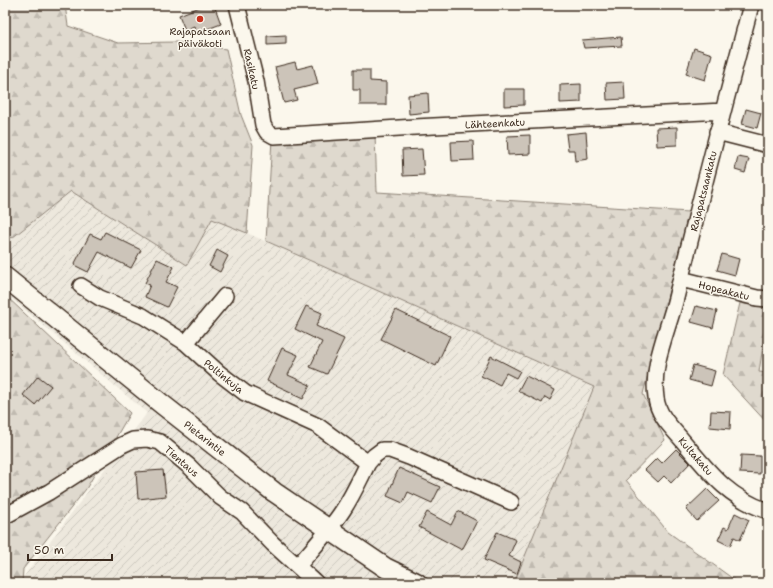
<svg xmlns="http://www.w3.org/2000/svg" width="773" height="588" viewBox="0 0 773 588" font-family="'Shantell Sans',sans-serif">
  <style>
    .industrial { fill: url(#industrial-furrows) }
    .forest { fill: url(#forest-firs); stroke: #8d8276 }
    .building { fill: #ccc4b9; stroke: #3b2a1e }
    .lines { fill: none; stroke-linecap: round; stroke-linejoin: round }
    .minor-casing { stroke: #3b2a1e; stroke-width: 18 }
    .major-casing { stroke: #3b2a1e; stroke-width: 22 }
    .minor { stroke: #fbf7ec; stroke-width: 15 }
    .major { stroke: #fbf7ec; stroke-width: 19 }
    .poi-dot { fill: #c8321e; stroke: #fbf7ec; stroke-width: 1.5 }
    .labels { text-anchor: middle; stroke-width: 3; stroke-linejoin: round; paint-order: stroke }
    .poi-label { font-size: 10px; fill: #3b2a1e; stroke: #fbf7ec }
    .street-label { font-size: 10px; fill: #3b2a1e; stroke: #fbf7ec }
  </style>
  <defs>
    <pattern id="industrial-furrows" width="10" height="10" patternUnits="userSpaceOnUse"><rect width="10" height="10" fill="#ede8dd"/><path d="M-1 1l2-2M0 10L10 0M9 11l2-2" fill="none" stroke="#ccc7bd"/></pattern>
    <pattern id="forest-firs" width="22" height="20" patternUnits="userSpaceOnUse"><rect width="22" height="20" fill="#dfd9ce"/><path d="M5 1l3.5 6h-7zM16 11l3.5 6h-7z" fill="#c0bab0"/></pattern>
  </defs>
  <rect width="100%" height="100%" fill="#fbf7ec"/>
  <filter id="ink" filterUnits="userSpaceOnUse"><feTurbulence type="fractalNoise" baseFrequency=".025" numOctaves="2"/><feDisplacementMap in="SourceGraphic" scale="8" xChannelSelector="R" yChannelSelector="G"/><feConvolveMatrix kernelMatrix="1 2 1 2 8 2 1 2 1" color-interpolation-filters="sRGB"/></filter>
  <g filter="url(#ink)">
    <path class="industrial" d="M71 191 187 265 212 219 247 233 594 387 514 583H19L147 413 5 293V248L12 238Z"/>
    <path class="forest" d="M5 5H65L68 26 118 43 176 42 226 49 241 115 253 145 247 233 212 219 187 265 71 191 12 238 5 231Z
      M375 134 377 192 689 212 643 394 665 440 626 480 668 532 736 581 768 582V583H514L594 387 266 241 272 139Z
      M5 295 130 413 86 489 23 569 22 583H5Z
      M740 303 768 308V313L759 372 768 373V424L723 375Z"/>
    <path class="building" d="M205 5H214L221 24 197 33 194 26 185 30 179 15Z
      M286 35V44L267 45V36Z
      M621 37 622 46 584 48 582 40Z
      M694 48 712 54 705 80 686 74Z
      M295 62 297 69 313 65 318 84 294 90 297 100 284 103 275 67Z
      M353 70H370V81L386 82V105H360V90H353Z
      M624 82 625 99 607 100 606 83Z
      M581 84V102L560 103V85Z
      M504 89H524V105L504 106Z
      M428 93 429 112 409 114 408 95Z
      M746 109 761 113 757 128 742 124Z
      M677 127V145L657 146 656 128Z
      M586 132 588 159 575 161 574 150H568L566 134Z
      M530 135V154L508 155 507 136Z
      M473 141 474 160 452 161 451 142Z
      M422 149 424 175 403 176 402 150Z
      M738 157 749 159 745 173 735 170Z
      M105 232 141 250 131 268 99 252 88 272 74 265 90 234 101 239Z
      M217 250 228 256 220 272 209 266Z
      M722 254 739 259 735 275 717 270Z
      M157 259 174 267 166 282 177 287 167 307 145 297 150 285 145 283Z
      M306 306 322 313 316 326 344 339 327 374 310 367 322 342 295 329Z
      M696 306 717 311 713 328 691 322Z
      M396 310 450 336 436 366 381 339Z
      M282 348 298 355 288 375 310 385 303 399 292 394 293 393 267 381Z
      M491 356 520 371 516 378 506 373 500 385 481 376Z
      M693 365 715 371 711 386 689 380Z
      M38 376 51 386 35 405 23 395Z
      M526 376 555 390 550 400 545 397 542 403 518 391Z
      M711 411 731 412 730 429 710 427Z
      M676 449 690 463 671 483 664 476 658 482 645 470 657 458 662 463Z
      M741 455 760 456V474L740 473Z
      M399 468 440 487 432 503 408 492 403 503 387 496Z
      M163 470 166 496 138 499 136 472Z
      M707 489 719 501 697 521 686 509Z
      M458 511 477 521 462 550 419 527 427 512 451 525Z
      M735 513 749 520 740 540 734 537 730 546 718 540 724 527 728 529Z
      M497 532 516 540 509 556 521 562 517 574 484 560Z"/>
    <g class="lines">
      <defs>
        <path id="minor" d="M237 5 256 81 263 125 267 132 274 136 415 127 723 111
          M751 5C725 103 700 200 676 298 668 331 651 364 656 398 658 416 673 429 683 441 709 472 728 498 768 511
          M717 132 768 145
          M681 279 757 298 768 299
          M81 286 100 298 143 316 186 343 219 373 245 393 318 426 368 463 374 456 382 450H390L409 457 511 502
          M186 343 225 296
          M5 516 49 492 122 445 133 440 147 439 160 442 190 467 220 497 242 512 273 544 316 583
          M298 566C313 548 330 530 343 510 353 495 360 479 368 463"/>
        <path id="major" d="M5 277 163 405 274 492 386 568 417 583"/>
      </defs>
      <use href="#minor" class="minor-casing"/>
      <use href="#major" class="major-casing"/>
      <use href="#minor" class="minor"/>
      <use href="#major" class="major"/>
    </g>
  </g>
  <circle class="poi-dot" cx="200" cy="19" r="4"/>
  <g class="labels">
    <g class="poi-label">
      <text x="200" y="35">Rajapatsaan<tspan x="200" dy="12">päiväkoti</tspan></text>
    </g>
    <g class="street-label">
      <text transform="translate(252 69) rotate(77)" y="4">Rasikatu</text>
      <text transform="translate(495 123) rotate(-3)" y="4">Lähteenkatu</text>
      <text transform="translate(703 191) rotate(-76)" y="4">Rajapatsaankatu</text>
      <text transform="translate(724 290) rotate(14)" y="4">Hopeakatu</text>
      <text transform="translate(224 376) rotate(39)" y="4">Poltinkuja</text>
      <text transform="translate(205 438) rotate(38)" y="4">Pietarintie</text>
      <text transform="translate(696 456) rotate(49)" y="4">Kultakatu</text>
      <text transform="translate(182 461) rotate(41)" y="4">Tientaus</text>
    </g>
  </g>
  <rect width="773" height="588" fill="none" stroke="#fbf7ec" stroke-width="20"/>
  <rect x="10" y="10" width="753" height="568" fill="none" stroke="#3b2a1e" stroke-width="1.5" filter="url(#ink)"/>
  <path d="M28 554v6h84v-6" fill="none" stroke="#3b2a1e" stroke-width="2"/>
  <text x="34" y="554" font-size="12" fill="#3b2a1e" stroke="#fbf7ec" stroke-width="3" paint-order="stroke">50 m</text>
</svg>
